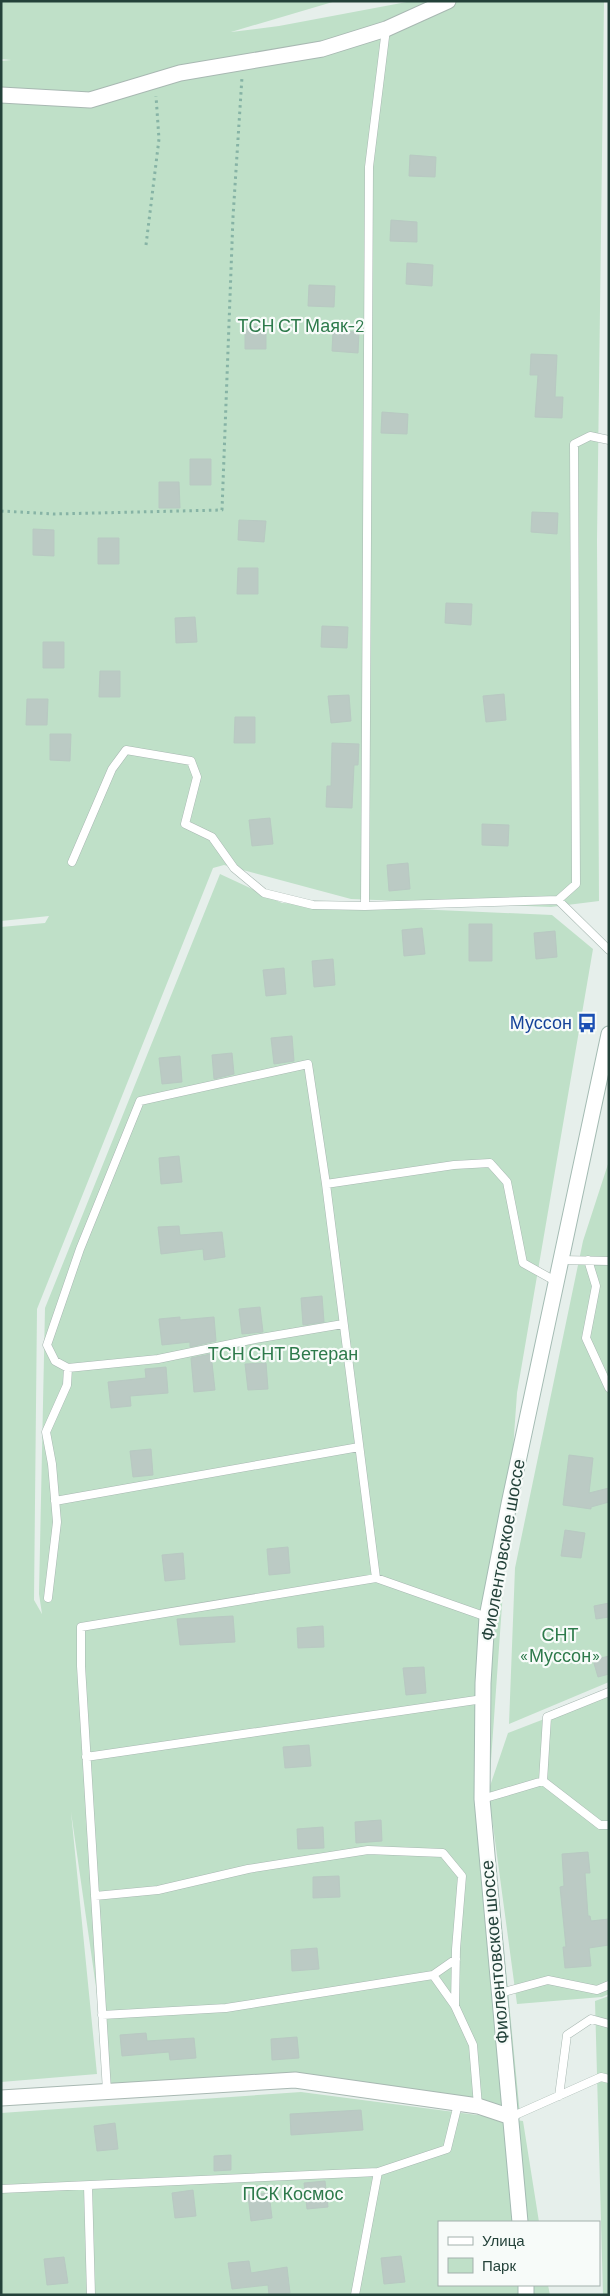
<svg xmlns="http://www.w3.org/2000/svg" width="610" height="2296" viewBox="0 0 610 2296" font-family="Barlow,sans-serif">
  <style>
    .green { fill: #bfe0c8 }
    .building { fill: #bbcac4; stroke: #b8c9c2 }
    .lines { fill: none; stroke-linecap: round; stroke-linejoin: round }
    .service-casing { stroke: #a8b8b2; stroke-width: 9 }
    .minor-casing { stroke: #a8b8b2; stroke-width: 17 }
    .secondary-casing { stroke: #a4bbb3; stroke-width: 17 }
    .path { stroke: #86b3a5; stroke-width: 3; stroke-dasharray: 2.5 4; stroke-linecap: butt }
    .service { stroke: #fff; stroke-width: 8 }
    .minor { stroke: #fff; stroke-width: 15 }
    .secondary { stroke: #fff; stroke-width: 15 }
    .labels { text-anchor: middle; stroke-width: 4.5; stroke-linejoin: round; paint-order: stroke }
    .park-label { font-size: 18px; fill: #2d7a4b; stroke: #f7fbf9 }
    .transit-label { font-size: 18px; fill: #164399; stroke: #f7fbf9; text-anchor: end }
    .street-label { font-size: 18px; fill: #24423a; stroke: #f7fbf9 }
  </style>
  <rect width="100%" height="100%" fill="#e6efeb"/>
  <path class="green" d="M1 1H336L231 32 279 26 412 1H604L597 541 599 901 551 907 351 899 224 865 213 868 37 1309 34 1600 42 1614 39 1594 45 1308 220 874 282 903 552 915 593 949 517 1393 489 1789 508 1733 609 1694V1994L602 1997 517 2004 489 1796 520 2115 294 2086 112 2099 71 1812 97 2074 1 2082V927L45 923 49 916 1 921V61L11 60 1 59Z
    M609 1161V1682L509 1724 515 1568 583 1241Z
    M609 1996V2295H603L595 2001Z
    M301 2092 523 2121 539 2222H439V2285H548L550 2295H1V2113Z"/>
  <path class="building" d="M410 155 436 157 435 177 409 176Z
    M391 220 417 222V242L390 241Z
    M407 263 433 265 432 286 406 284Z
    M309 285 335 286 334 307 308 306Z
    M245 326 266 327V349H245Z
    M333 331 359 332 358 353 332 351Z
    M531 354 557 355 555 397H563L562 418 535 417 538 375H530Z
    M382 412 408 414 407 434 381 433Z
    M190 459H211V485H190Z
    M159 482H179L180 508H159Z
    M532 512 558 513 557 534 531 532Z
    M239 520 266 521 264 542 238 540Z
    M33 529 54 530V556L33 555Z
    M98 538H119V564H98Z
    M238 568H258V594H237Z
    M446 603 472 604 471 625 445 623Z
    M195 617 197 642 176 643 175 618Z
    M322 626 348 627 347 648 321 647Z
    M43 642H64V668H43Z
    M100 671H120V697H99Z
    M504 694 506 720 486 722 483 696Z
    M349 695 351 721 331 723 328 696Z
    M27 699H48L47 725H26Z
    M235 717H255V743H234Z
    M50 734H71L70 761 50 760Z
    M332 743 359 744 358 765H354L352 808 326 807 327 786H331Z
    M270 818 273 844 252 846 249 820Z
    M482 824 509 825 508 846 482 845Z
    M408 863 410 889 389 891 387 865Z
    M469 924H492V961H469Z
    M422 928 425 954 404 956 402 930Z
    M555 931 557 957 536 959 534 933Z
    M333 959 335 985 314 987 312 961Z
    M284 968 286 994 266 996 263 970Z
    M292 1036 294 1061 274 1064 271 1038Z
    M232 1053 234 1074 214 1079 212 1055Z
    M180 1056 182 1082 162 1084 159 1058Z
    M179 1156 182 1182 161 1184 159 1158Z
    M179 1226 180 1235 222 1232 225 1257 204 1260 203 1249 161 1254 158 1227Z
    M322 1296 324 1322 303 1325 301 1298Z
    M260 1307 263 1332 242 1334 239 1309Z
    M180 1317V1320L214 1317 216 1341 190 1347V1342L162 1345 159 1319Z
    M211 1354 215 1390 194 1392 191 1358Z
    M266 1363 268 1389 248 1390 245 1364Z
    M166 1367 168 1393 130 1396 131 1406 111 1408 108 1382 146 1378 145 1369Z
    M151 1449 153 1475 133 1477 130 1451Z
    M569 1455 593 1458 589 1493 609 1488V1502L591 1507V1509L563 1505Z
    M565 1530 585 1533 581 1558 561 1556Z
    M288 1547 290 1573 269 1575 267 1549Z
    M183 1553 185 1579 165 1581 162 1555Z
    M609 1603V1617L596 1619 594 1606Z
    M233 1616 235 1642 180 1645 177 1619Z
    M323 1626 324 1647 298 1648 297 1628Z
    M609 1656V1674L598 1677 593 1660Z
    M424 1667 426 1693 406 1695 403 1668Z
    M309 1745 311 1766 285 1768 283 1747Z
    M381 1820 382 1841 356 1843 355 1822Z
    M323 1827 324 1848 298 1849 297 1829Z
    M588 1852 590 1873H585L588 1916H590L591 1921 609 1919V1945L589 1948 591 1966 565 1968 563 1947H566L560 1887 564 1886 562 1854Z
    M339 1876 340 1897 313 1898V1877Z
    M317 1948 319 1969 292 1971 291 1950Z
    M146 2033 147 2041 194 2038 196 2058 170 2060 169 2052 122 2056 120 2035Z
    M297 2037 299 2058 272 2060 271 2039Z
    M361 2110 363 2130 291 2135 290 2114Z
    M115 2123 118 2149 97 2151 94 2126Z
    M231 2155V2170L214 2171V2156Z
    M325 2181 328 2207 307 2209 304 2183Z
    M193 2190 196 2216 175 2218 172 2193Z
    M269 2193 272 2218 251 2221 248 2195Z
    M401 2256 405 2282 384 2284 381 2258Z
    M64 2257 68 2283 47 2285 44 2259Z
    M249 2261 251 2273 287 2267 290 2293 269 2295 268 2285 232 2289 228 2263Z"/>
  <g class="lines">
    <defs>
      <path id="service" d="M72 862 112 769 126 750 191 761 197 777 185 824 212 837 234 868 264 893 313 905 365 906 558 900 609 950
        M558 900 576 884 574 444 590 436 609 440
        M365 906 369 167 386 29
        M326 1184 454 1165 490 1163 507 1182 523 1263 557 1282
        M561 1260 609 1261
        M588 1260 596 1286 586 1338 609 1388
        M68 1368 158 1359 255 1339 343 1324
        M55 1501 359 1447
        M48 1598 57 1522 52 1464 46 1432 67 1385 68 1368 55 1361 47 1345 80 1249 140 1101 308 1064 326 1184 376 1578
        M86 1757 483 1699
        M543 1781 547 1717 609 1692
        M543 1781 600 1825H609
        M482 1799 543 1781
        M95 1896 158 1890 248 1869 368 1850 443 1853 462 1876 456 1949 455 2006
        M433 1975 456 1959
        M504 1992 548 1980 597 1990 609 1985
        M102 2015 226 2008 433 1975 455 2006 473 2045 478 2106
        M107 2091 81 1666V1627L376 1578 487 1617
        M559 2096 567 2035 591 2019 609 2024
        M511 2117 601 2077 609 2079
        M88 2186 91 2295
        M1 2189 378 2172
        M355 2295 378 2172 447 2149 458 2104"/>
      <path id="minor" d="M1 95 90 100 180 73 322 49 386 29 448 1
        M1 2098 295 2080 478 2106 511 2117"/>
      <path id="secondary" d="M520 2222 482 1799 483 1683 487 1617 509 1504 609 1034
        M526 2285V2295"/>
    </defs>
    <use href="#service" class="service-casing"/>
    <use href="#minor" class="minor-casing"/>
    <use href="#secondary" class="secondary-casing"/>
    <path class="path" d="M146 245 159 139 156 96
      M1 511 54 514 222 510 233 217 242 77"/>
    <use href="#service" class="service"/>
    <use href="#minor" class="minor"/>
    <use href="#secondary" class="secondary"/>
  </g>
  <defs>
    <symbol id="bus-bare" viewBox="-9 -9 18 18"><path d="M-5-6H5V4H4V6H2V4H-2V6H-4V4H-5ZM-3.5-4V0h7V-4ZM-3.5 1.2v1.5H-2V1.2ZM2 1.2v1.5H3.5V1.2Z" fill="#1a4fb4" stroke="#f7fbf9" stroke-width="2.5" paint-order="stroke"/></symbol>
  </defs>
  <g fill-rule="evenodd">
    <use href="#bus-bare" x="573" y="1009" width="28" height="28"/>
  </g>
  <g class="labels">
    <g class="park-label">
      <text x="301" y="332">ТСН СТ Маяк-2</text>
      <text x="283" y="1360">ТСН СНТ Ветеран</text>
      <text x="560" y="1641">СНТ<tspan x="560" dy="21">«Муссон»</tspan></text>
      <text x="293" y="2200">ПСК Космос</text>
    </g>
    <g class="transit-label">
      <text x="572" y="1029">Муссон</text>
    </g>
    <g class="street-label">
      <text transform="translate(503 1550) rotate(-80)" y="6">Фиолентовское шоссе</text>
      <text transform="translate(495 1952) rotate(-95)" y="6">Фиолентовское шоссе</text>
    </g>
  </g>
  <rect width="610" height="2296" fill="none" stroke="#24423a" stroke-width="5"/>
  <rect x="438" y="2221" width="162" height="65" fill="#f7fbf9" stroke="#a3b1ad"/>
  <rect x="448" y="2237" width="25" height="8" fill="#ffffff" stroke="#a3b1ad"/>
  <text x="482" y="2246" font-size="15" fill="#24423a">Улица</text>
  <rect x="448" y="2258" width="25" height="15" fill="#bfe0c8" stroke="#a3b1ad"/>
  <text x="482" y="2271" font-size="15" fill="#24423a">Парк</text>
</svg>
